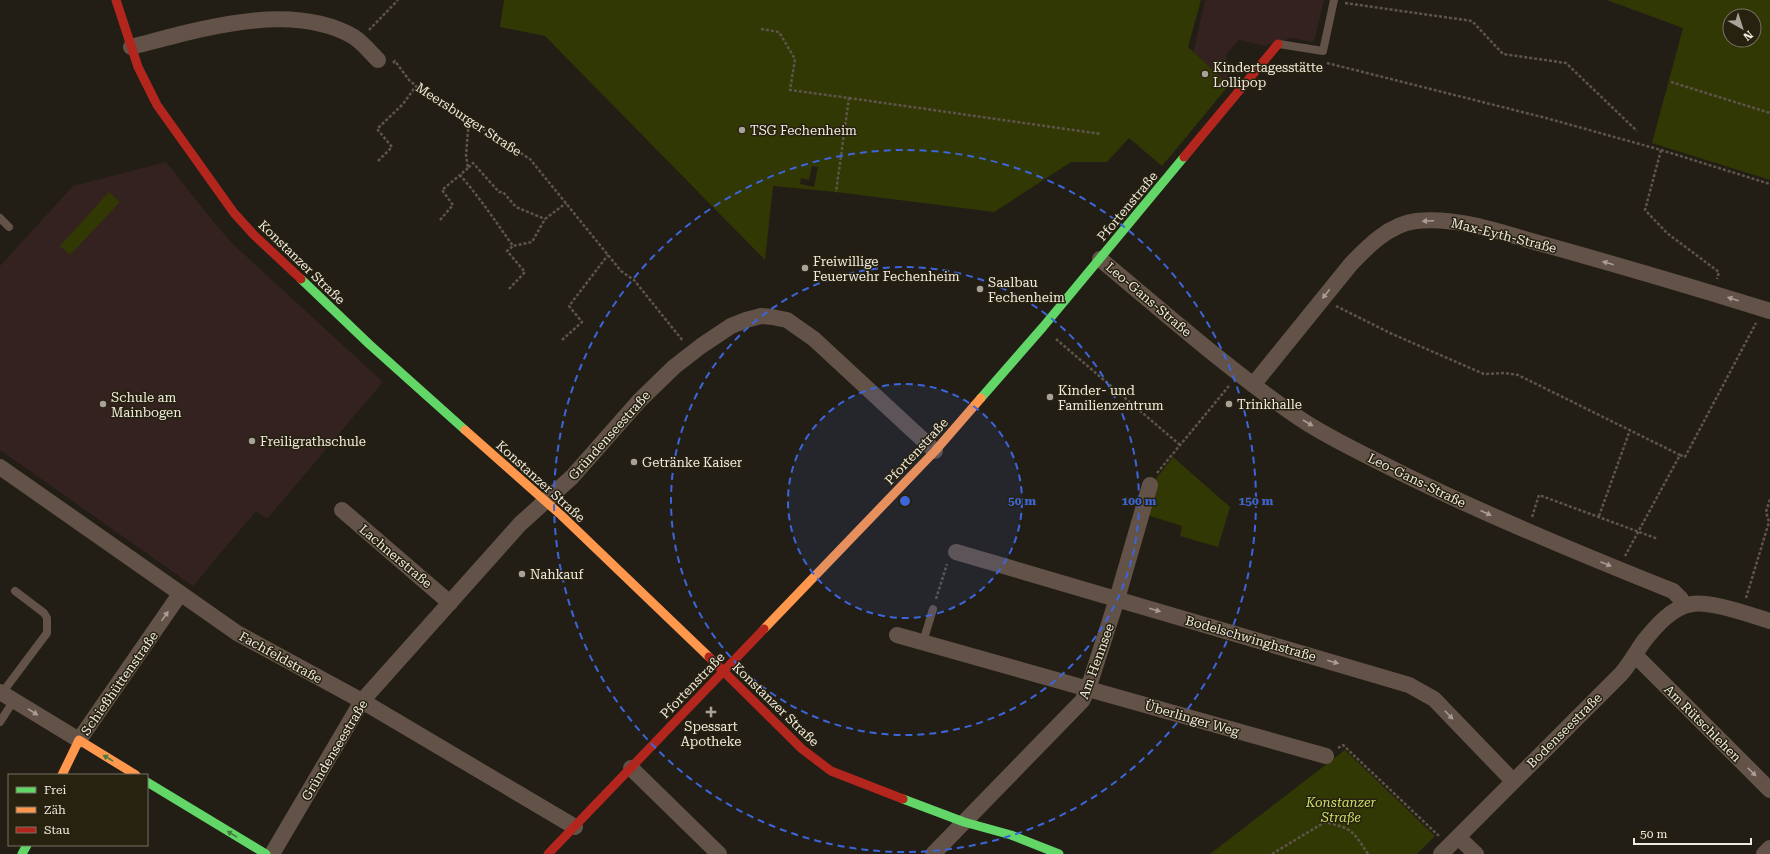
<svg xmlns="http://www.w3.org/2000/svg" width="1770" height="854" viewBox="0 0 1770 854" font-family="'Roboto Serif',serif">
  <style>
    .education { fill: #33221f }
    .green { fill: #323804; fill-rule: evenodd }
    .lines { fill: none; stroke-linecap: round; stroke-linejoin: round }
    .path { stroke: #5e544b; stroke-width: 2.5; stroke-dasharray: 3 2; stroke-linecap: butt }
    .lane { stroke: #625248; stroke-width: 8 }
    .street { stroke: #625248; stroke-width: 16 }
    .fast { stroke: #63d668; stroke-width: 9 }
    .slow { stroke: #ff974d; stroke-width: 9 }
    .jam { stroke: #b3261e; stroke-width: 9 }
    .oneway { fill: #a89e94 }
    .oneway2 { fill: #457c3c }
    .ring { fill: none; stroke: #3c65d9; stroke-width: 2; stroke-dasharray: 7 5 }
    .poi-dot { fill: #a7a398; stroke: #272110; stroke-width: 1.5 }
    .labels { text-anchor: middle; stroke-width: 3; stroke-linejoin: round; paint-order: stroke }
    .poi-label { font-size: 13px; fill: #efeadf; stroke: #272110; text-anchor: start }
    .street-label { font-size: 13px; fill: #efeadf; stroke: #272110 }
    .park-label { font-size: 13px; font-style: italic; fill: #cadf67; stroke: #272110 }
    .centre { fill: #3c65d9; stroke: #272110; stroke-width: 2 }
    .ring-label { font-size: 12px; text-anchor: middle; font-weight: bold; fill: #3c65d9; stroke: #272110; stroke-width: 3; stroke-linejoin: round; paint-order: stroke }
  </style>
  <rect width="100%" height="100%" fill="#221e15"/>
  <path class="education" d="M1205 0H1324L1315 38 1312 42 1291 38 1265 46 1239 40 1226 55 1229 85 1162 166 1129 137 1191 63Z
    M166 162 216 225 234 245 383 382 267 519 256 511 193 586 0 450V266L73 186Z"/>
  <path class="green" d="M504 0H1201L1188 47 1229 85 1162 166 1129 138 1107 162H1071L994 212 836 192 773 186 765 260 545 36 500 27ZM812 166 818 167 814 187 800 184 801 178 809 180Z
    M1607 0H1770V180L1652 143 1683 28ZM1730 16H1754V40H1730Z
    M109 192 120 202 70 255 60 246Z
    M1173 457 1230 507 1218 547 1180 536 1182 526 1144 514 1155 480Z
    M1345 750 1435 836 1417 854H1210Z"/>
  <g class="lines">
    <path class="path" d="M1345 3 1472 21 1503 54 1566 63 1637 131
      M761 29 779 32 795 59 790 90 849 98 836 192
      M369 30 398 0
      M393 63 395 61 409 80 416 86 530 159 621 271 634 280 683 341
      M1327 63 1546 118 1661 150 1770 184
      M1671 82 1770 113
      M849 98 1101 134
      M469 119 466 155 468 168 473 163 499 192H503L516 207 545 219
      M1661 150 1645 210 1667 233 1719 272 1717 279
      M378 161 392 147 377 129 403 104 416 86
      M468 168 460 175C480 198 496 222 513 246L532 242 545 219 566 203
      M440 220 453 205 442 190 460 175
      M509 289 525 272 507 251 513 246
      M1336 306 1390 333 1484 374 1505 373 1518 375 1680 455 1625 556
      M1056 339 1180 445
      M562 340 582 322 569 306 608 255
      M1680 455 1685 457 1756 323
      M1157 473 1229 386
      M1599 516 1630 430
      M1532 517 1539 495 1658 539
      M1746 598 1769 522 1766 512 1770 499
      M936 599 947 564
      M1338 748 1343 745 1439 836
      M1272 854 1325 822C1353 829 1352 830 1368 854"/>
    <path class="lane" d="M1279 44 1323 51 1334 0
      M0 218 9 227
      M923 642 933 609
      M2 693 47 633V618L44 613 15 591
      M0 722 14 700"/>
    <path class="street" d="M131 47C198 30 290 0 354 37 363 43 371 53 378 60
      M1100 259C1165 313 1229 370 1299 418 1330 439 1366 455 1399 472 1488 516 1580 554 1673 591L1681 599 1684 606
      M1253 385 1351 264C1368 246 1390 224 1416 221 1460 216 1504 234 1546 245 1621 266 1696 288 1770 311
      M0 467 237 633 362 701 575 827
      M342 510 450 603
      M956 552 1409 685 1434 699 1513 781
      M897 635 1326 756
      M1635 655 1770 790
      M0 692 79 740 180 594
      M631 768 719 854
      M1458 837 1476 854
      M272 854 362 701 520 524 572 477 639 401 674 367 701 346 731 326 746 320 761 316 772 317 787 320 814 339 935 451
      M933 854 1082 701 1088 689 1117 599 1150 485
      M1441 854 1621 674C1630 664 1636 652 1644 641 1656 626 1672 607 1692 604 1712 601 1750 615 1770 621
      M1764 854 1770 848"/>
    <path class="fast" d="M301 279 369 344 465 430
      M981 398 1043 327 1184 157
      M147 782 266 854
      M903 799 964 822 1011 835 1059 854
      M22 854 27 845"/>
    <path class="slow" d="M465 430 561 515 709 657
      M764 629 935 451 981 398
      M62 775 79 740 136 775"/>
    <path class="jam" d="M116 0 138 67 157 105 234 213 254 235 301 279
      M1184 157 1278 44
      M709 657 802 749 831 771 903 799
      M548 854 764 629"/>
  </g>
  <defs><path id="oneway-solid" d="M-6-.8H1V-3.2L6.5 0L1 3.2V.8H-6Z"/></defs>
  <g class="oneway">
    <use href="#oneway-solid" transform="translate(1428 221) rotate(178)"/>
    <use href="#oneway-solid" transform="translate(1608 263) rotate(-164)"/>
    <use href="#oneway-solid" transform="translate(1326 294) rotate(129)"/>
    <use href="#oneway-solid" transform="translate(1733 299) rotate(-163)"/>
    <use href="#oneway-solid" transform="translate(1308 423) rotate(30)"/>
    <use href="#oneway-solid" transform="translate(1486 513) rotate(24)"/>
    <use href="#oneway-solid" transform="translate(1606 564) rotate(22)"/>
    <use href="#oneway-solid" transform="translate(1155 610) rotate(16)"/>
    <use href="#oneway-solid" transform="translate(165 616) rotate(-55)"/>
    <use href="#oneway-solid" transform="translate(1333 662) rotate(16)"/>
    <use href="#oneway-solid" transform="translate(33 712) rotate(32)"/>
    <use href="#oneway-solid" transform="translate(1449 715) rotate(46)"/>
    <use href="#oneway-solid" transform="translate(1752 772) rotate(45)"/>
  </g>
  <g class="oneway2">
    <use href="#oneway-solid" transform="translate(108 758) rotate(-149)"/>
    <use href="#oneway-solid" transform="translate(232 834) rotate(-149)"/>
  </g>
  <circle cx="905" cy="501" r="117" fill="#3c65d9" fill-opacity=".12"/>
  <g class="ring">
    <circle cx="905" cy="501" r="117"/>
    <circle cx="905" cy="501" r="234"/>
    <circle cx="905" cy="501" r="351"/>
  </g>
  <g class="poi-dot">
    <circle cx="1205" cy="74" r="4"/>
    <circle cx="742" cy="130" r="4"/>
    <circle cx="805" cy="268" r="4"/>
    <circle cx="980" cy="289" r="4"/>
    <circle cx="1050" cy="397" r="4"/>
    <circle cx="103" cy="404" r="4"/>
    <circle cx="1229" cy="404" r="4"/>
    <circle cx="252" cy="441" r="4"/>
    <circle cx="634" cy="462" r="4"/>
    <circle cx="522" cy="574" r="4"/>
    <path d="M709 706h4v4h4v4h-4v4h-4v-4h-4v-4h4z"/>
  </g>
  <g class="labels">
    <g class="poi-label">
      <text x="1213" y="72">Kindertagesstätte<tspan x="1213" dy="15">Lollipop</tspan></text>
      <text x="750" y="135">TSG Fechenheim</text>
      <text x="813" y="266">Freiwillige<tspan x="813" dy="15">Feuerwehr Fechenheim</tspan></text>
      <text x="988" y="287">Saalbau<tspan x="988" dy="15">Fechenheim</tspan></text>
      <text x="1058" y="395">Kinder- und<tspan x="1058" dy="15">Familienzentrum</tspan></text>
      <text x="111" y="402">Schule am<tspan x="111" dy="15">Mainbogen</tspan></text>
      <text x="1237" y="409">Trinkhalle</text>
      <text x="260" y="446">Freiligrathschule</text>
      <text x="642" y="467">Getränke Kaiser</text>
      <text x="530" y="579">Nahkauf</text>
      <text x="711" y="731" text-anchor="middle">Spessart<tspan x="711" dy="15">Apotheke</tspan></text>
    </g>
    <g class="street-label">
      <text transform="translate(469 119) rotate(33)" y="5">Meersburger Straße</text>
      <text transform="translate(1127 206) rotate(-50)" y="5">Pfortenstraße</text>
      <text transform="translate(1504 235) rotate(14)" y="5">Max-Eyth-Straße</text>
      <text transform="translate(302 262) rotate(44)" y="5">Konstanzer Straße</text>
      <text transform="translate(1149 299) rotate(40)" y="5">Leo-Gans-Straße</text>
      <text transform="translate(609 435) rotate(-48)" y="5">Gründenseestraße</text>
      <text transform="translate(916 451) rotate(-47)" y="5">Pfortenstraße</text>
      <text transform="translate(1417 480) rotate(26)" y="5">Leo-Gans-Straße</text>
      <text transform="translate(541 481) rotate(42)" y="5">Konstanzer Straße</text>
      <text transform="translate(396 556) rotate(40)" y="5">Lachnerstraße</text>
      <text transform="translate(1251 638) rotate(16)" y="5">Bodelschwinghstraße</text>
      <text transform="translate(281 657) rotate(29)" y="5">Fachfeldstraße</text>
      <text transform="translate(1096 661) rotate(-70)" y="5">Am Hennsee</text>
      <text transform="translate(119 683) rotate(-55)" y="5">Schießhüttenstraße</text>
      <text transform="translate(692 685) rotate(-46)" y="5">Pfortenstraße</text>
      <text transform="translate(776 704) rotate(44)" y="5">Konstanzer Straße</text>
      <text transform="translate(1192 718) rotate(16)" y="5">Überlinger Weg</text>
      <text transform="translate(1703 723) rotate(45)" y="5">Am Rütschlehen</text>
      <text transform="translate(1564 730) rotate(-45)" y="5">Bodenseestraße</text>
      <text transform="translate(334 750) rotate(-59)" y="5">Gründenseestraße</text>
    </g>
    <g class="park-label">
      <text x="1341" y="807">Konstanzer<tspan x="1341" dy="15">Straße</tspan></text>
    </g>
  </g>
  <circle cx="905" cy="501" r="6" class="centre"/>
  <g class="ring-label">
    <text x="1022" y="505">50 m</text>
    <text x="1139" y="505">100 m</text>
    <text x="1256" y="505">150 m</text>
  </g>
  <rect x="8" y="774" width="140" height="72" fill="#272110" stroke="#777163"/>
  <rect x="16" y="787" width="20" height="6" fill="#63d668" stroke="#777163"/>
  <text x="44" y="794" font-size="12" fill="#efeadf">Frei</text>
  <rect x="16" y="807" width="20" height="6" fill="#ff974d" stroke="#777163"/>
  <text x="44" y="814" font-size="12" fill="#efeadf">Zäh</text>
  <rect x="16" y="827" width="20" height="6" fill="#b3261e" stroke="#777163"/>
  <text x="44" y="834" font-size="12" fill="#efeadf">Stau</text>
  <g transform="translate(1742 28) rotate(141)"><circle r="19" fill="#272110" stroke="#777163"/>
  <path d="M0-3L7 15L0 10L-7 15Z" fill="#a7a398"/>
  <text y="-6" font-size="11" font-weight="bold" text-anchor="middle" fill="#efeadf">N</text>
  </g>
  <path d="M1634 838v6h117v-6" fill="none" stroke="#efeadf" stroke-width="2"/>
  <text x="1640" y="838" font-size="12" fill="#efeadf" stroke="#272110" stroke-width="3" paint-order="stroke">50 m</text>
</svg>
